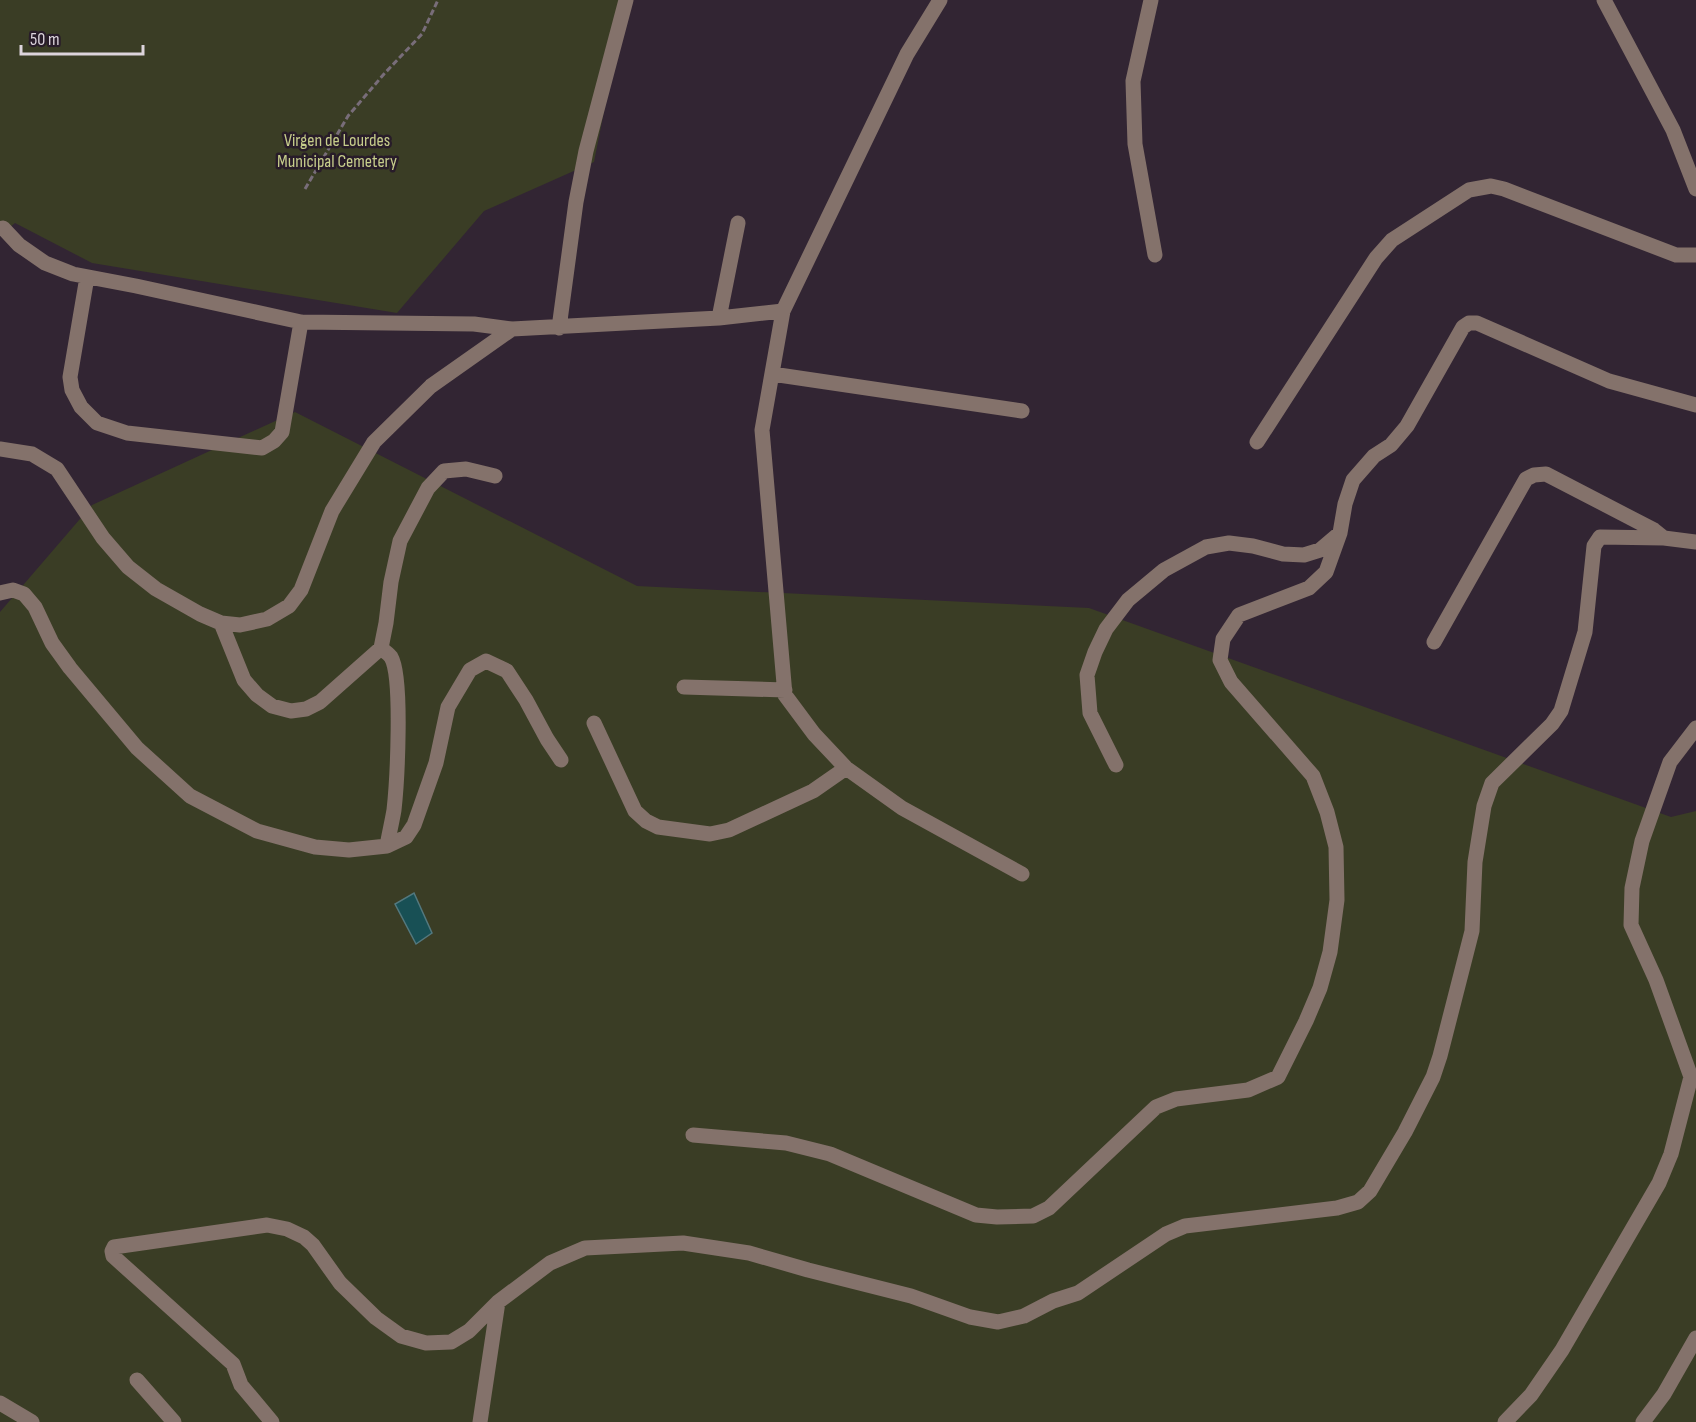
<svg xmlns="http://www.w3.org/2000/svg" width="1696" height="1422" viewBox="0 0 1696 1422" font-family="'Sofia Sans Condensed',sans-serif">
  <style>
    .green { fill: #3a3d25 }
    .water { fill: #185055; stroke: #53787e; stroke-width: 1.5 }
    .lines { fill: none; stroke-linecap: round; stroke-linejoin: round }
    .path { stroke: #786d79; stroke-width: 3; stroke-dasharray: 6 3; stroke-linecap: butt }
    .minor { stroke: #84726b; stroke-width: 15 }
    .labels { text-anchor: middle; stroke-width: 5; stroke-linejoin: round; paint-order: stroke }
    .park-label { font-size: 18px; fill: #c6cd8b; stroke: #281c29 }
  </style>
  <rect width="100%" height="100%" fill="#322533"/>
  <path class="green" d="M0 0H632L608 91 594 162 484 211 397 313 92 263 15 223 0 235Z
    M295 412 637 586 1089 608 1671 817 1696 811V1422H0V612L92 505Z"/>
  <path class="water" d="M414 893 432 933 416 944 395 904Z"/>
  <g class="lines">
    <path class="path" d="M305 189 348 116 384 74 422 34 438 0"/>
    <path class="minor" d="M940 0 907 54 783 311 762 430 785 695 814 734 846 768 902 808 1022 874
      M1151 0 1133 81 1135 144 1155 255
      M1604 0 1673 130 1696 189
      M3 228 19 245 45 263 73 274 136 286 301 322 474 324 512 329
      M87 277 70 377 72 390 81 407 97 423 127 433 262 448 274 441 282 432 301 322
      M719 318 738 223
      M559 328 576 202 586 151 626 0
      M772 374 1022 411
      M1257 442 1376 258 1392 240 1469 190 1491 186 1504 189 1676 255H1696
      M0 449 32 454 57 469 103 538 128 567 156 589 200 614 221 623 240 625 267 619 289 606 301 590 332 511 374 442 431 386 512 329 719 318 783 311
      M0 593 13 590 24 594 35 607 52 643 70 668 137 748 190 796 257 831 315 847 349 850 387 846C389 834 392 822 394 810 397 783 403 677 391 657 389 654 384 651 381 648L320 702 306 709 291 711 272 706 257 695 244 680 221 623
      M1434 642 1526 479 1534 475 1546 474 1654 530 1664 538
      M381 648 386 623 391 582 400 541 428 488 444 471 466 469 495 476
      M684 687 785 690
      M594 723 635 811 646 821 658 827 710 834 729 830 813 791 846 768
      M1116 765 1090 713 1087 675 1095 652 1106 629 1128 600 1164 570 1206 547 1229 543 1253 546 1283 554 1304 555 1320 550 1340 533
      M387 846 406 837 414 825 436 763 448 707 470 670 486 661 507 671 526 700 547 739 561 760
      M693 1135 786 1143 830 1154 976 1215 997 1217 1033 1216 1049 1208 1156 1107 1176 1099 1248 1090 1278 1077 1306 1021 1320 988 1330 952 1337 900 1336 847 1327 812 1313 776 1231 682 1220 660 1223 639 1239 615 1309 588 1326 572 1340 533 1345 504 1353 480 1374 456 1391 445 1407 426 1463 327 1469 323H1477L1609 381 1696 405
      M137 1380 174 1422
      M0 1403 32 1422
      M272 1422 241 1385 233 1364 113 1256 112 1251 114 1247 267 1225 287 1229 304 1237 313 1245 340 1283 376 1318 401 1336 426 1343 451 1342 469 1331 498 1302 550 1263 585 1248 683 1243 749 1253 808 1270 911 1296 970 1317 998 1322 1024 1316 1053 1301 1078 1293 1166 1234 1185 1226 1337 1208 1358 1202 1370 1191 1405 1132 1433 1077 1440 1056 1472 931 1475 862 1484 806 1492 783 1552 724 1561 711 1585 632 1594 546 1600 537 1664 538 1696 542
      M480 1422 498 1302
      M1505 1422 1531 1395 1562 1350 1659 1183 1671 1154 1691 1077 1656 980 1631 925 1632 888 1642 841 1670 762 1696 728
      M1643 1422 1664 1394 1696 1338"/>
  </g>
  <g class="labels">
    <g class="park-label">
      <text x="337" y="146">Virgen de Lourdes<tspan x="337" dy="21">Municipal Cemetery</tspan></text>
    </g>
  </g>
  <path d="M21 45v9h122v-9" fill="none" stroke="#dcd4dc" stroke-width="3"/>
  <text x="30" y="45" font-size="18" fill="#dcd4dc" stroke="#281c29" stroke-width="4.5" paint-order="stroke">50 m</text>
</svg>
